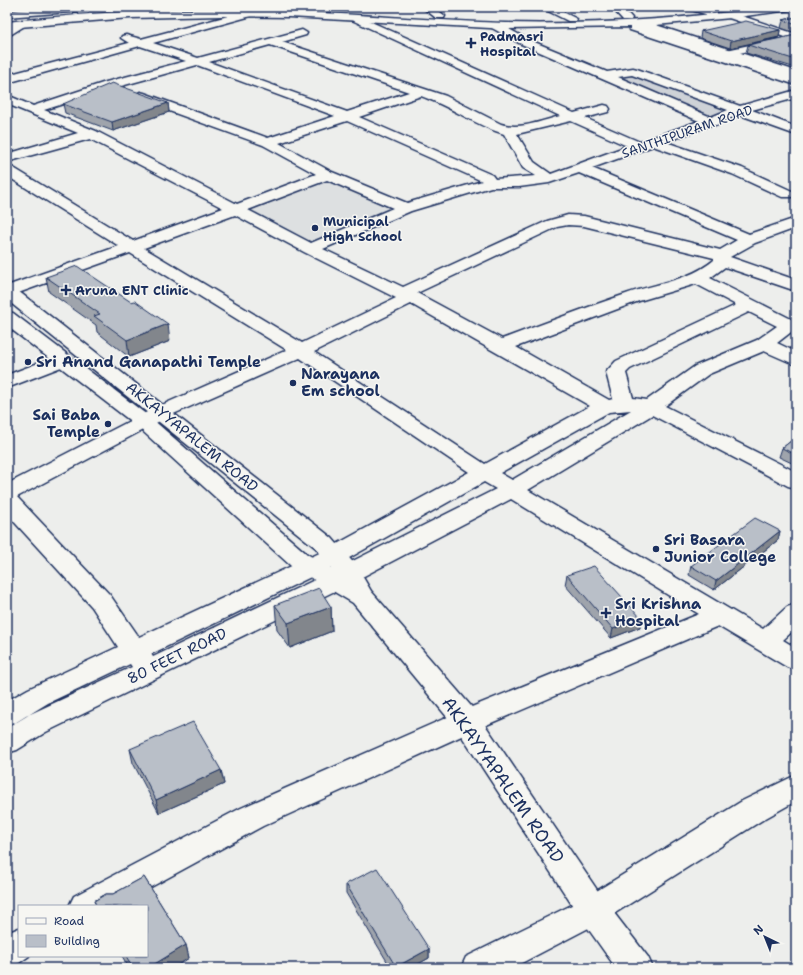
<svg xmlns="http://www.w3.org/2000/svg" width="803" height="975" viewBox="0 0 803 975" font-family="'Shantell Sans',sans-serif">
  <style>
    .built { fill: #dde0e1 }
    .green { fill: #ced2d7; stroke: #74809a }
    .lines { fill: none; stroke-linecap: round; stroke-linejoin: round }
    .minor-casing { stroke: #1b2f5e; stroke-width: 3 }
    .major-casing { stroke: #1b2f5e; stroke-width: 3 }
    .minor { fill: #f6f6f2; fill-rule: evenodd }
    .major { fill: #f6f6f2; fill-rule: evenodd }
    .wall { fill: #9fa4ac; stroke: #1b2f5e }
    .shaded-wall { fill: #82868c; stroke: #1b2f5e }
    .building { fill: #b9bfc8; stroke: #1b2f5e }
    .poi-dot { fill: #1b2f5e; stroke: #f6f6f2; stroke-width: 1.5 }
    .labels { text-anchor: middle; stroke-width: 3; stroke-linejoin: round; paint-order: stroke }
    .far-poi-label { font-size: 13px; font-weight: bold; fill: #1b2f5e; stroke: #f6f6f2; text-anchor: start }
    .far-street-label { font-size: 13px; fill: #1b2f5e; stroke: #f6f6f2 }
    .poi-label { font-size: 15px; font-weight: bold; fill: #1b2f5e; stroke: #f6f6f2; text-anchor: start }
    .street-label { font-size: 15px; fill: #1b2f5e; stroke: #f6f6f2 }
    .near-street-label { font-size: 18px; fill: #1b2f5e; stroke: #f6f6f2 }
  </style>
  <rect width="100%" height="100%" fill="#edeeec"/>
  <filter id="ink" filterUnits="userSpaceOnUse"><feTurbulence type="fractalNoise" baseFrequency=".025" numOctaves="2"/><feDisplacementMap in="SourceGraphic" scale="8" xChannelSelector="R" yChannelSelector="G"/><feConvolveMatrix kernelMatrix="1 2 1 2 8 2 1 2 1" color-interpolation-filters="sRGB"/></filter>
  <g filter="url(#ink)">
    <path class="built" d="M328 177 398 208 312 246 243 209Z"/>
    <path class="green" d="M633 71 739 112 713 122 606 76Z"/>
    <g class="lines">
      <defs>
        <path id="minor" d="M56 7H99L94 10 7 17V11Z
          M422 7H434L445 16 444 18H436Z
          M540 7H553L577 19 576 21H568Z
          M611 7H622L632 18 631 20H623Z
          M687 7H703L714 12 709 15 688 9Z
          M251 10 256 13 255 15 153 43 198 58 302 30 307 33 306 35 282 42 446 96 501 124C520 130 541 121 560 116L354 21 353 19 358 16 574 113 604 105 608 106 610 109 608 112 585 118 640 142 699 121 519 43 492 28 491 26 492 24H500L527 39 607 72 633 68 637 69 740 106 796 90V98L752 110 796 127V135L740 115 719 122 718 125H711L666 142 742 168 792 191 794 194 792 197H782L732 174 653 146 592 168 749 234 796 218V228L755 243 730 257 796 280V291L725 267 710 278 795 321V329L777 343 796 352V365L764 351 709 374 665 406 796 472V488L788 486 652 415 528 490 763 629 787 607 796 604V628L783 640 796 648V670L787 667 718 626 477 729 263 826 116 906H69L74 896 241 808 457 713 699 614 511 499 343 587 46 732 17 750 7 753V728L26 716 132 667 130 664 48 703 17 722 7 725V701L28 689 118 647 92 607 7 514V484L155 408 287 350 130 253 7 297V286L119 246 7 176V166L12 167 133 241 223 208 90 139 7 162V154L78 133 7 104V95L33 106 106 82 186 61 140 46 7 83V75L129 43 121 38 122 36 126 35 141 39ZM270 45 409 92 347 112 209 62ZM197 65 335 116 268 138 144 93 140 92 134 96 136 99 263 145 316 174 237 204 96 131 44 110 114 88ZM632 75 728 110 711 117 618 77ZM421 96C450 106 475 125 504 134L523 168 536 176 495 179 492 175 359 117ZM347 121 482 181 407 203 332 172 279 143ZM571 121 627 146 551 174 534 162 517 134ZM579 173 737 240 720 250 584 216 568 215 547 221 403 287 323 249 411 211 491 187H519L549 183ZM327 180 393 208 311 243 248 210ZM235 215 304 252 396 298 302 343 144 248ZM568 225 584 226 714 258V260C689 281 656 283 626 294 584 308 543 324 502 339L417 293 557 227ZM696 284 736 305 616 361 606 372 613 399 609 400 516 347 639 301ZM411 304 590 406 485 464 314 352ZM749 312 777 326 757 340 695 366 647 400 633 398 626 373 630 369ZM300 358 469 472 326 550 139 637 110 595 17 497 169 416ZM631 410 512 480 500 473 609 412ZM484 482 496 489 325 575 153 657 151 654 342 562Z
          M733 13 796 34V41L729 18 728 16Z
          M22 20 27 23 26 25 7 37V29Z
          M777 39 782 42 781 44 726 56 720 53 722 51Z
          M62 354 69 356 71 360 69 364 7 388V375Z
          M796 775V801L764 819 604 920 512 968H461L466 957 582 900 742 801Z
          M19 928V956H29L19 963 7 968V933Z"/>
        <path id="major" d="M771 7H796V9L731 18 656 25 796 71V85L630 30V27L508 29 289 17 222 16 130 18 7 28V22C78 14 150 9 222 10 317 10 411 20 506 23 594 25 683 19 771 7Z
          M7 286 13 287 332 538 357 567 371 591 477 713 604 900 648 957 653 968H616L582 920 457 729 353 603 291 566 137 426 7 326V312L13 313 151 418 307 554 331 568 316 548 7 300Z"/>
      </defs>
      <use href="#minor" class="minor-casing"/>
      <use href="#major" class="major-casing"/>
      <use href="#minor" class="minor"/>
      <use href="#major" class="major"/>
    </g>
    <path class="wall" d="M796 17V33L781 28 783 20Z
      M780 30 779 37 730 48 700 38 701 31Z
      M796 35V68L746 53 748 45Z
      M168 103 169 112 113 131 65 113 63 104Z
      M46 277 170 341 129 357 97 332 96 325 49 292Z
      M796 437V465L779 457 782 448Z
      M780 531 778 540 714 590 689 575 691 566Z
      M567 575 640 627 611 638 565 585Z
      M275 605 331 607 332 631 290 648 277 630Z
      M130 749 221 770 224 784 159 813 133 763Z
      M144 877 186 945 189 958 173 968H129L122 956H147V906H96L94 901 106 894H113Z
      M346 884 429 949V958L411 968H391L346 893Z"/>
    <path class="shaded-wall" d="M780 30 779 37 730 48 731 41Z
      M168 103 169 112 113 131 112 122Z
      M168 324 170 341 129 357 127 340Z
      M780 531 778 540 714 590 716 581Z
      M331 607 332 631 290 648 288 623Z
      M641 618 640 627 611 638 613 629Z
      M221 770 224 784 159 813 156 800Z
      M186 945 189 958 173 968H148Z
      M429 949V958L411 968H396V967Z"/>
    <path class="building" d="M796 17V25L783 20Z
      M746 21 780 30 731 41 701 31Z
      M796 35V60L748 45Z
      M112 83 168 103 112 122 63 104Z
      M77 266 131 302 135 301 168 324 127 340 94 316 100 314 46 277Z
      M796 437V455L782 448Z
      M755 518 780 531 716 581 691 566Z
      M594 566 641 618 613 629 567 575Z
      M319 588 331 607 288 623 275 605Z
      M193 722 221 770 156 800 130 749Z
      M377 868 429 949 396 967 346 884Z
      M144 877 186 945 148 968H133L126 956H147V906H97L94 901 106 894H113Z"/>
  </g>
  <g class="poi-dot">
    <path d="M469 37h4v4h4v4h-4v4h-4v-4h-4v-4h4z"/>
    <circle cx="315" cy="228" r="4"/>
    <path d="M64 284h4v4h4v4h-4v4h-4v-4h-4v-4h4z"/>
    <circle cx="28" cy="362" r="4"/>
    <circle cx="293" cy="383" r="4"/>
    <circle cx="108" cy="424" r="4"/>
    <circle cx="656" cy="549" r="4"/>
    <path d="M604 607h4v4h4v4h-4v4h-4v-4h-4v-4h4z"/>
  </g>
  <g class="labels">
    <g class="far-poi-label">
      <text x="480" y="41">Padmasri<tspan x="480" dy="15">Hospital</tspan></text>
      <text x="323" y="226">Municipal<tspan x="323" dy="15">High School</tspan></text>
      <text x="75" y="295">Aruna ENT Clinic</text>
    </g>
    <g class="far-street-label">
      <text transform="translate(687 131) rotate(-19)" y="5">SANTHIPURAM ROAD</text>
    </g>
    <g class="poi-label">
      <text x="36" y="367">Sri Anand Ganapathi Temple</text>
      <text x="301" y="379">Narayana<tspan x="301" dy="17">Em school</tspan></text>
      <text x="100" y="420" text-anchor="end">Sai Baba<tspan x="100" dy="17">Temple</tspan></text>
      <text x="664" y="545">Sri Basara<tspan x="664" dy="17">Junior College</tspan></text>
      <text x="615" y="609">Sri Krishna<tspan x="615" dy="17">Hospital</tspan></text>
    </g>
    <g class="street-label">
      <text transform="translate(192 437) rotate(39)" y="5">AKKAYYAPALEM ROAD</text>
      <text transform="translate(177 656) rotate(-26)" y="5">80 FEET ROAD</text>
    </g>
    <g class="near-street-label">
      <text transform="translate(503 780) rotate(55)" y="6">AKKAYYAPALEM ROAD</text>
    </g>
  </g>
  <rect width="803" height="975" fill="none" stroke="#f6f6f2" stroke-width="24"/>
  <rect x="12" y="12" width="779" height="951" fill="none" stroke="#1b2f5e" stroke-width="1.5" filter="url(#ink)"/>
  <rect x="18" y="905" width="130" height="52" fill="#f6f6f2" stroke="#9ea6b7"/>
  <rect x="26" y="918" width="20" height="6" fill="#f6f6f2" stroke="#9ea6b7"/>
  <text x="54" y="925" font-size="12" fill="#1b2f5e">Road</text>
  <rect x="26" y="935" width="20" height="12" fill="#b9bfc8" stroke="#9ea6b7"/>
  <text x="54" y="945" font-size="12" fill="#1b2f5e">Building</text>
  <g transform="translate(765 937) rotate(317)" stroke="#f6f6f2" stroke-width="3" paint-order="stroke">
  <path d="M0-3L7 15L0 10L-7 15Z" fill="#1b2f5e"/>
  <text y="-6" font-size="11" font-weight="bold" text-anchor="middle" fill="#1b2f5e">N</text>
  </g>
</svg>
